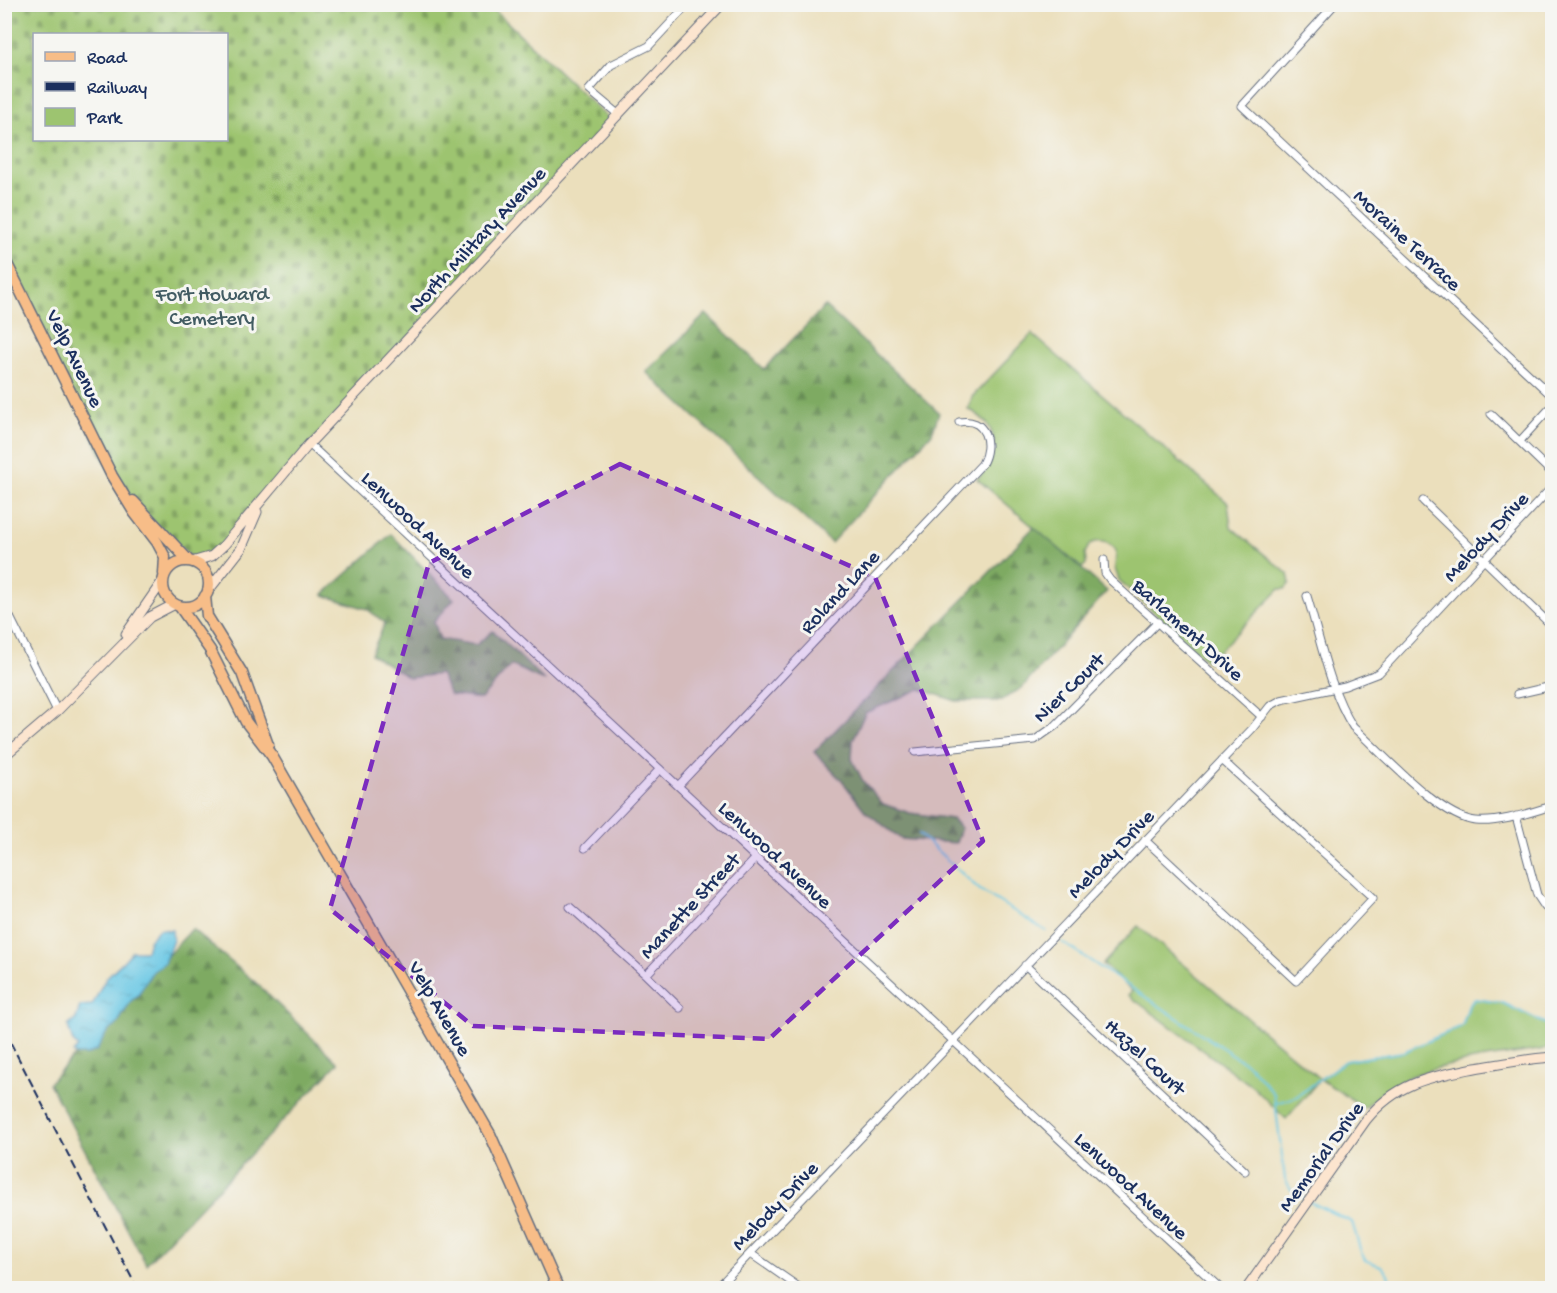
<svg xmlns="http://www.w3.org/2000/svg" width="1557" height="1293" viewBox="0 0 1557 1293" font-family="'Gochi Hand',sans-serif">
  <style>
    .forest { fill: url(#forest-firs); stroke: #4c6c60; stroke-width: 1.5 }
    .cemetery { fill: url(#cemetery-stones); stroke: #5c7a67; stroke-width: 1.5; fill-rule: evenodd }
    .park { fill: #9dc470; stroke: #5c7a67; stroke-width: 1.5 }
    .water { fill: url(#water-ripples); stroke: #407aa1; stroke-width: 1.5 }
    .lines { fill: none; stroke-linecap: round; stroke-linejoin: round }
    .stream { stroke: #65c6e4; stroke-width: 2 }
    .street-casing { stroke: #646d7f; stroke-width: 9 }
    .secondary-casing { stroke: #646d7f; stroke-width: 11 }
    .primary-casing { stroke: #646d7f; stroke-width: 13 }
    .street { stroke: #fff; stroke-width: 7 }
    .secondary { stroke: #fce5cf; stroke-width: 9 }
    .primary { stroke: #f7bd88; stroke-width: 10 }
    .rail { stroke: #1b2f5e; stroke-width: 2; stroke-dasharray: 9 4.5; stroke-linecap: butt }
    .marked { fill: #7b2cbf; fill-opacity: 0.2; stroke: #7b2cbf; stroke-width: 4.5; stroke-dasharray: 12 8; stroke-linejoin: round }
    .labels { text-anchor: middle; stroke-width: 6; stroke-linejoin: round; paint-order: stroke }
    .street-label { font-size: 21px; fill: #1b2f5e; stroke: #f6f6f2 }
    .park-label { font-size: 21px; fill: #425c63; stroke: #f6f6f2 }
  </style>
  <defs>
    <pattern id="forest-firs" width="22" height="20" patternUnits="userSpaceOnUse" patternTransform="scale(1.5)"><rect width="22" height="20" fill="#7eaa62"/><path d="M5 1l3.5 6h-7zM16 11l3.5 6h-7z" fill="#668b54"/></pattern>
    <pattern id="cemetery-stones" width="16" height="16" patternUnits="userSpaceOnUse" patternTransform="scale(1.5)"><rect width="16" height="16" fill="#9dc470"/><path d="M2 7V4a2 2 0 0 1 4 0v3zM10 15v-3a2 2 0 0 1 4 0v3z" fill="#7fa05f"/></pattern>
    <pattern id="water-ripples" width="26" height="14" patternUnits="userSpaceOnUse" patternTransform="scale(1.5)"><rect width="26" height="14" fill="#65c6e4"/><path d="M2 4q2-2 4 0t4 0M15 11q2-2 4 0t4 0" fill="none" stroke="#52a1bc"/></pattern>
  </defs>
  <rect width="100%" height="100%" fill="#f6f6f2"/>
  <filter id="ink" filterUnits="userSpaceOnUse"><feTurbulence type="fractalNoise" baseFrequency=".0167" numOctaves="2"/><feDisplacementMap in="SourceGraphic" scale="12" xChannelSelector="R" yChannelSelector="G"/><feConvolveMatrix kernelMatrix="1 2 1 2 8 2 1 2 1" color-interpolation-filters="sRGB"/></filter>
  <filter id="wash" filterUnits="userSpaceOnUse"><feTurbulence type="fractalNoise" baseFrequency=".008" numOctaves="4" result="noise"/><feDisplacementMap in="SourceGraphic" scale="24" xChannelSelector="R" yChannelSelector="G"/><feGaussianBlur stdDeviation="1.35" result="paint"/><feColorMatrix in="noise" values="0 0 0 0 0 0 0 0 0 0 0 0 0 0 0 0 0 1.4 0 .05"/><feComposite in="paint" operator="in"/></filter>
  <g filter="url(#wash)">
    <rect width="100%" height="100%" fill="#ebdfbc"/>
    <path class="forest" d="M825 306 939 413 932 433 831 543 646 372 706 314 764 369Z
      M1034 527 1107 591 1022 688 1000 701H956L920 689 865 713 853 740 852 759 863 781 883 804 910 813 952 819 961 828 956 843 901 839 865 811 843 782 814 752Z
      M391 534 454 599 434 622 440 639 476 645 493 631 545 681 511 665 481 699 450 695 440 674 409 678 371 654 385 623 367 609 323 595Z
      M192 929 255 982 338 1063 146 1264 49 1083Z"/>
    <path class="cemetery" d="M5 5H489L611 121 309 444 224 545 195 561 139 507 112 476 5 258ZM34 34H226V140H34Z"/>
    <path class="park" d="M1032 334 1228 503 1231 527 1288 574 1290 583 1285 589H1280L1208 662 1119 580 1115 569 1116 551C1111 542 1099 539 1090 544L1085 553 1086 564 1082 568 977 479C1002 456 1000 425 968 409L972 397Z
      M1138 926 1320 1079 1345 1061 1403 1052 1462 1026 1469 1005 1475 999 1503 1003 1552 1027V1048C1525 1052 1497 1056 1469 1061 1427 1070 1396 1075 1365 1108L1320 1079 1286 1119 1253 1087 1128 995 1132 991 1103 964Z"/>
    <path class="water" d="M159 929 172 930 173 940 164 963 152 972 138 995 131 1001 116 1026 107 1032 97 1050 87 1055H76L73 1053 78 1047 73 1042 68 1026 76 1019 80 1006 92 1005C98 996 102 982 109 975 118 966 124 962 132 951H146L149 940Z"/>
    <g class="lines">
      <path class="stream" d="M919 834 980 890 1046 931
        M1062 942 1250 1066 1274 1094 1285 1179 1292 1191 1306 1199
        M1276 1103 1296 1097 1345 1061 1403 1052 1462 1026 1469 1005 1475 999 1503 1003 1552 1027
        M1310 1202 1352 1222 1361 1252 1365 1260 1381 1266 1388 1274 1391 1288"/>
    </g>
  </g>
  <g filter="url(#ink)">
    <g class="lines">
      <defs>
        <path id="street" d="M1335 4 1242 106 1552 396
          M619 115 589 90 611 65 649 46 688 4
          M1491 414 1552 473
          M1520 441 1552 406
          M309 444 1220 1288
          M1423 501 1552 626
          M1104 560 1105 573 1110 580 1262 717
          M1307 596C1320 638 1329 689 1353 727 1381 752 1440 818 1476 821 1501 823 1528 813 1552 806
          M4 605 57 711
          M1517 694 1552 686
          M915 752 1035 740 1055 726 1158 622
          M678 786 982 464C993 444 986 417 959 422
          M1516 816 1537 895 1545 907 1552 911
          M1145 840 1296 981 1373 898 1222 760
          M585 848 660 769
          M570 907 646 975 680 1008
          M1025 965 1245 1171
          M646 975 756 858
          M751 1254 800 1288
          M717 1288 1252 729 1270 706 1281 700 1345 686 1379 673 1552 487"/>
        <path id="secondary" d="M195 561 212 556 224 545 309 444 722 4
          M208 591 241 549 257 512
          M126 634 162 582
          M4 756 57 711 150 617 173 605
          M1247 1288 1366 1120C1397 1082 1430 1077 1475 1068 1501 1064 1526 1059 1552 1057"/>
        <path id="primary" d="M4 258 112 476 134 512 157 542 165 557 164 574
          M133 501 188 560
          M163 584a23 23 0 1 1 46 0a23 23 0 1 1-46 0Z
          M205 596 207 616 242 673 268 745
          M180 607 210 650 246 722 272 756 490 1134 558 1288"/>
      </defs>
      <use href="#street" class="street-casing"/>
      <use href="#secondary" class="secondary-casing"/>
      <use href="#primary" class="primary-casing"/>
      <use href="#street" class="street"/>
      <use href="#secondary" class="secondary"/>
      <use href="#primary" class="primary"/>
      <path class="rail" d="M4 1030 137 1288"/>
    </g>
  </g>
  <path class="marked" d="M620 464 875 577 983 841 769 1039 473 1026 330 909 429 563Z"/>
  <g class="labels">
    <g class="street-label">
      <text transform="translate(476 239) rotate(-47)" y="7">North Military Avenue</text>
      <text transform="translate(1408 239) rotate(43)" y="7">Moraine Terrace</text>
      <text transform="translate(76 358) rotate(64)" y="7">Velp Avenue</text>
      <text transform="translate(419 524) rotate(43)" y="7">Lenwood Avenue</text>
      <text transform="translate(1485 536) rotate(-47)" y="7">Melody Drive</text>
      <text transform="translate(839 591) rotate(-47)" y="7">Roland Lane</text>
      <text transform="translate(1189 629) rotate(42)" y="7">Barlament Drive</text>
      <text transform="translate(1068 687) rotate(-44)" y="7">Nier Court</text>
      <text transform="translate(1110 853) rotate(-46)" y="7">Melody Drive</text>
      <text transform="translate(776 854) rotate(43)" y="7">Lenwood Avenue</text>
      <text transform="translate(689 905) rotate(-47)" y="7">Manette Street</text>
      <text transform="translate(441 1008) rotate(60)" y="7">Velp Avenue</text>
      <text transform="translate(1146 1056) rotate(43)" y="7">Hazel Court</text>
      <text transform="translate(1320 1156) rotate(-54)" y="7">Memorial Drive</text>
      <text transform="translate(1132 1185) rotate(43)" y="7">Lenwood Avenue</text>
      <text transform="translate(774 1205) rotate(-46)" y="7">Melody Drive</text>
    </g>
    <g class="park-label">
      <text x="212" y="300">Fort Howard<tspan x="212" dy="24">Cemetery</tspan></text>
    </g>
  </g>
  <rect width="1557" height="1293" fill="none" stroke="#f6f6f2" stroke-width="24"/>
  <rect x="33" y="33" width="195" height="108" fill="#f6f6f2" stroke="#9ea6b7" stroke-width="1.5"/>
  <rect x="45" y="52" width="30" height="9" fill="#f7bd88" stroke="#9ea6b7" stroke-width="1.5"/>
  <text x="87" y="63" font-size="18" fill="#1b2f5e">Road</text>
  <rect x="45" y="82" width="30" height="9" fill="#1b2f5e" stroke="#9ea6b7" stroke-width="1.5"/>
  <text x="87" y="93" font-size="18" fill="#1b2f5e">Railway</text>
  <rect x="45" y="108" width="30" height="18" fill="#9dc470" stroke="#9ea6b7" stroke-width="1.5"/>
  <text x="87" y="123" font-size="18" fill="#1b2f5e">Park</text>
</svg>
